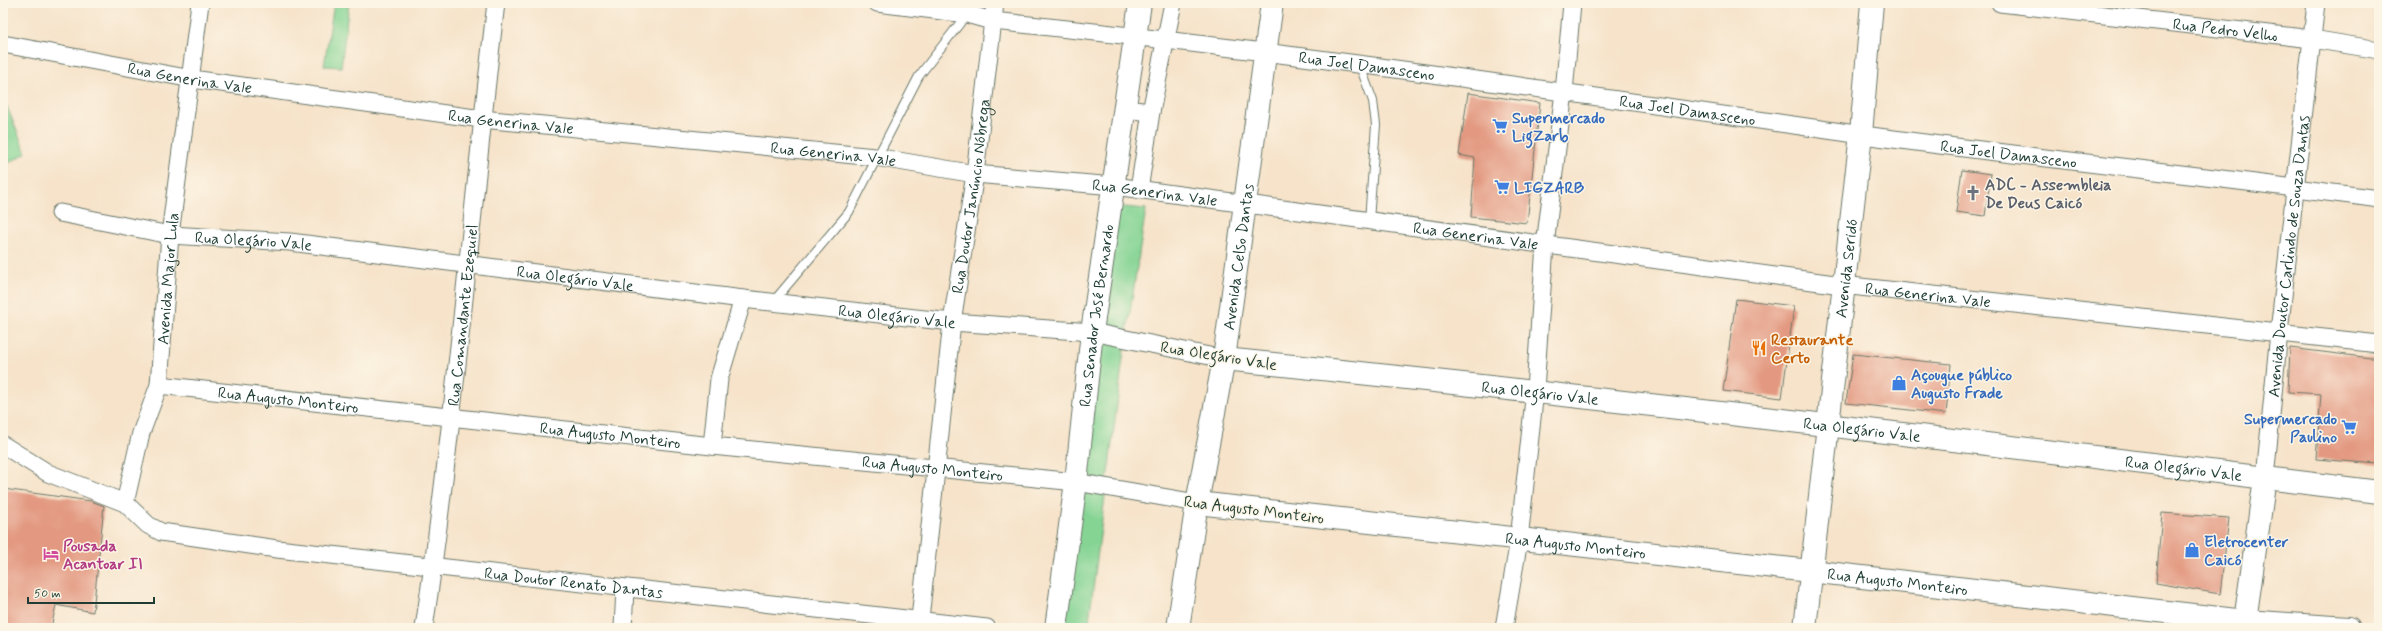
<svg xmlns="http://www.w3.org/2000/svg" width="2382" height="631" viewBox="0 0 2382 631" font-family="Mynerve,sans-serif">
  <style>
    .green { fill: #85d494; stroke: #528864 }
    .building { fill: #e39981 }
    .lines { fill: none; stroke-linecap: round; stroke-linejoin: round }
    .service-casing { stroke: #6a7768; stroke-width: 10 }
    .minor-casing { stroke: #6a7768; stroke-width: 19 }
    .secondary-casing { stroke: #6a7768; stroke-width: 24 }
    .service { stroke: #fff; stroke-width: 8 }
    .minor { stroke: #fff; stroke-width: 17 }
    .secondary { stroke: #fff; stroke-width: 22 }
    .labels { text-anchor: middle; stroke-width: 3; stroke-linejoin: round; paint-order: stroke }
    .street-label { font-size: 16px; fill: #1f3d34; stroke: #fcf5e5 }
    .shop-label { font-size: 16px; font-weight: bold; fill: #366cbe; stroke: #fcf5e5; text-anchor: start }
    .worship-label { font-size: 16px; font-weight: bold; fill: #5b616d; stroke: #fcf5e5; text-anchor: start }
    .food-label { font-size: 16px; font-weight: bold; fill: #c56008; stroke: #fcf5e5; text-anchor: start }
    .hotel-label { font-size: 16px; font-weight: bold; fill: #b23c85; stroke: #fcf5e5; text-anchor: start }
  </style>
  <rect width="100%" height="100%" fill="#fcf5e5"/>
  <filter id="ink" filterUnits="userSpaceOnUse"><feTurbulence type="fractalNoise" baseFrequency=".025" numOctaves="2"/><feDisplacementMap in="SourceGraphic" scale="8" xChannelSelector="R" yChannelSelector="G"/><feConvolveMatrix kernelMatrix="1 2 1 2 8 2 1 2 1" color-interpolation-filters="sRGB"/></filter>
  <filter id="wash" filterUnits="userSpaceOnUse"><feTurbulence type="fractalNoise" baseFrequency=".012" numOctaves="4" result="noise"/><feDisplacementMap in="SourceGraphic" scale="16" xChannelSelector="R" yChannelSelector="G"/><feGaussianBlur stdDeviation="0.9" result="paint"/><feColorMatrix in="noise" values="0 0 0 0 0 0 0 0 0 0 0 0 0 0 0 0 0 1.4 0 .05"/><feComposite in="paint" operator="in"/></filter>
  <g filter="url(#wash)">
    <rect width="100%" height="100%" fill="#f6e3ca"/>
    <path class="green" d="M334 3H349L341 67 324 66Z
      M3 97 26 153 3 166Z
      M1115 206 1146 209 1124 351 1088 628H1059Z"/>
    <g id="blocks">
      <path class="building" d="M1468 93 1540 103 1527 223 1471 217 1475 158 1459 155Z
        M1962 170 1991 174 1985 216 1956 212Z
        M1736 299 1794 306 1782 398 1723 391Z
        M2290 348 2379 359V464L2316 459 2321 394 2288 392Z
        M1853 354 1951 364 1946 414 1846 403Z
        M3 489 91 501 104 506 93 612 56 605 51 628H3Z
        M2162 513 2229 518 2220 594 2156 583Z"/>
    </g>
  </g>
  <g filter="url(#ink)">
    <use href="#blocks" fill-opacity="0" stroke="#6a7768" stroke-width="1"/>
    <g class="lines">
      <defs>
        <path id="service" d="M1360 66 1373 101 1376 125 1369 221
          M773 302 849 212 919 76 967 14"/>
        <g id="minor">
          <path id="s1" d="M877 3 967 14 992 21C1281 50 1569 93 1856 134 2030 158 2205 175 2379 199"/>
          <path id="s2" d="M2000 3 2312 39 2379 50"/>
          <path id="s3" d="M3 44 192 79 482 119 875 157 975 174 1114 186 1842 285 2379 344"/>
          <path d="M1125 109 1151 112"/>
          <path d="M1139 190 1151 112 1173 3"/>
          <path id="s4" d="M60 213 170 235 290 242 743 299 952 322 1092 332 1224 359"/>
          <path id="s5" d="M159 385 712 446 1076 482 1197 503"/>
          <path id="s6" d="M3 445 48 473 125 503 148 525 161 532 277 549 987 628"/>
          <path d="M712 446 719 379 743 299"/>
          <path id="s7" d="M2265 478 2279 332 2316 3"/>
          <path id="s8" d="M125 503 141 433 159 385 170 235 200 3"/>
          <path id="s9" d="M424 628C455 421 471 211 496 3"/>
          <path d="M623 628 625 589"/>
          <path id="s10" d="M919 628 952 322 975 174 995 3"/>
          <path d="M1504 628 1519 540 1535 390 1545 245 1564 92 1572 3"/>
        </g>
        <g id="secondary">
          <path id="s11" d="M1224 359C1610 398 1994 444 2379 492"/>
          <path id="s12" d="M1197 503 1810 571 2245 621 2349 628"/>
          <path id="s13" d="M1056 628 1076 482 1092 332 1140 3"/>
          <path id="s14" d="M1178 628 1197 503 1224 359 1272 3"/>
          <path id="s15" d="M1805 628 1861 134 1872 3"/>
          <path d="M2244 628 2265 478"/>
        </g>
      </defs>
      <use href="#service" class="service-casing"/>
      <use href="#minor" class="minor-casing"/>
      <use href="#secondary" class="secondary-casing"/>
      <use href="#service" class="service"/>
      <use href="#minor" class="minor"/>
      <use href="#secondary" class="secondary"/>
    </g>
  </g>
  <defs>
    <symbol id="supermarket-bare" viewBox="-9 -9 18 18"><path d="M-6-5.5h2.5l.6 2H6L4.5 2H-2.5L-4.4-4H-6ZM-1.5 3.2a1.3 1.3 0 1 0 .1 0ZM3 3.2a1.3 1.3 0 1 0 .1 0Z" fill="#3f7fe0" stroke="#fcf5e5" stroke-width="2.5" paint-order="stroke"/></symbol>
    <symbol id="church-bare" viewBox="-9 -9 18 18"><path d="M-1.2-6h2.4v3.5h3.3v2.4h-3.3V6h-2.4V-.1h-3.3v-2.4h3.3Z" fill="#6b7280" stroke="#fcf5e5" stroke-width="2.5" paint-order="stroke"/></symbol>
    <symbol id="restaurant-bare" viewBox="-9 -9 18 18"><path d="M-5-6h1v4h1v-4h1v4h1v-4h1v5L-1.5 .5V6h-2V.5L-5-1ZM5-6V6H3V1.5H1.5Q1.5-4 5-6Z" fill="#e8710a" stroke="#fcf5e5" stroke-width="2.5" paint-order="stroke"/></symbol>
    <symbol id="shop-bare" viewBox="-9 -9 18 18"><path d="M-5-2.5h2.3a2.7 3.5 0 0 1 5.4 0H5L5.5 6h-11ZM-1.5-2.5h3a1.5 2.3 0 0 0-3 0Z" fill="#3f7fe0" stroke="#fcf5e5" stroke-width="2.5" paint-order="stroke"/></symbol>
    <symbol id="hotel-bare" viewBox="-9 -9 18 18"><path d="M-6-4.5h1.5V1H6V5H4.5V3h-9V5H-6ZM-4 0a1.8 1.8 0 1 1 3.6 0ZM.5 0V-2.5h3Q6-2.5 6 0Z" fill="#d1479c" stroke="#fcf5e5" stroke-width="2.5" paint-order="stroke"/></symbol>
  </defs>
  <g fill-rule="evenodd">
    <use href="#supermarket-bare" x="1489" y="115" width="22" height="22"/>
    <use href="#supermarket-bare" x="1491" y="176" width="22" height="22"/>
    <use href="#church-bare" x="1962" y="182" width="22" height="22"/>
    <use href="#restaurant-bare" x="1748" y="337" width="22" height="22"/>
    <use href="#shop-bare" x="1888" y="372" width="22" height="22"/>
    <use href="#supermarket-bare" x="2338" y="416" width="22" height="22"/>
    <use href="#shop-bare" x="2181" y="539" width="22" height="22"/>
    <use href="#hotel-bare" x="40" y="543" width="22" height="22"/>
  </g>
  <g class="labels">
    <g class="street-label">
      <text dy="6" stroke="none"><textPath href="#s2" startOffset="227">Rua Pedro Velho</textPath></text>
      <text dy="6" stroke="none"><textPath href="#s1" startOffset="494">Rua Joel Damasceno</textPath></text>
      <text dy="6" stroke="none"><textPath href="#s3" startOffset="190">Rua Generina Vale</textPath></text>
      <text dy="6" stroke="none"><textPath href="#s1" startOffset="818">Rua Joel Damasceno</textPath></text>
      <text dy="6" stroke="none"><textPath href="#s3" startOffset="514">Rua Generina Vale</textPath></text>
      <text dy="6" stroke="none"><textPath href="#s1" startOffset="1142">Rua Joel Damasceno</textPath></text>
      <text dy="6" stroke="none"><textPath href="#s3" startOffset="838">Rua Generina Vale</textPath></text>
      <text dy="6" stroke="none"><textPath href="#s3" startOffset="1162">Rua Generina Vale</textPath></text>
      <text dy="6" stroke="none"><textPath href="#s10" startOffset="435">Rua Doutor Janúncio Nóbrega</textPath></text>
      <text dy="6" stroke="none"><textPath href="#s3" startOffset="1486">Rua Generina Vale</textPath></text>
      <text dy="6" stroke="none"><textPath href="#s4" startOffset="196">Rua Olegário Vale</textPath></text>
      <text dy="6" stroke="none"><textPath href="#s7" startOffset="223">Avenida Doutor Carlindo de Souza Dantas</textPath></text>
      <text dy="6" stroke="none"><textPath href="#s14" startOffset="376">Avenida Celso Dantas</textPath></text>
      <text dy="6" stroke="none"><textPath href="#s15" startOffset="362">Avenida Seridó</textPath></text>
      <text dy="6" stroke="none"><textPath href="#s8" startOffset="230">Avenida Major Lula</textPath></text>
      <text dy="6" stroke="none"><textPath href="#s4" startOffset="520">Rua Olegário Vale</textPath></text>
      <text dy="6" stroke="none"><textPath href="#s3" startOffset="1942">Rua Generina Vale</textPath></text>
      <text dy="6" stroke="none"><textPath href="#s13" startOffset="315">Rua Senador José Bernardo</textPath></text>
      <text dy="6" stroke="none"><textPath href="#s9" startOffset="315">Rua Comandante Ezequiel</textPath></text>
      <text dy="6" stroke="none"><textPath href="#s4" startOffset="844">Rua Olegário Vale</textPath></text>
      <text transform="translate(1219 355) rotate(9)" y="6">Rua Olegário Vale</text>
      <text dy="6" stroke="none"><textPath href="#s11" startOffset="318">Rua Olegário Vale</textPath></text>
      <text dy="6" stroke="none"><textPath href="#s5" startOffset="130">Rua Augusto Monteiro</textPath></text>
      <text dy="6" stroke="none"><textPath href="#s11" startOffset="642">Rua Olegário Vale</textPath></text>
      <text dy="6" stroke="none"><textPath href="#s5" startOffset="454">Rua Augusto Monteiro</textPath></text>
      <text dy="6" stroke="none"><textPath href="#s5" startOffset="778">Rua Augusto Monteiro</textPath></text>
      <text dy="6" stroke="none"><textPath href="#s11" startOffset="966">Rua Olegário Vale</textPath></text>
      <text transform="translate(1254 509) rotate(7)" y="6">Rua Augusto Monteiro</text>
      <text dy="6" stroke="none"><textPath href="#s12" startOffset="381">Rua Augusto Monteiro</textPath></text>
      <text dy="6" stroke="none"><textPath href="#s12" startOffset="705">Rua Augusto Monteiro</textPath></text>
      <text dy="6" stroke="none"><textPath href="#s6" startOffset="598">Rua Doutor Renato Dantas</textPath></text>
    </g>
    <g class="shop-label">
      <text x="1512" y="123">Supermercado<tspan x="1512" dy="18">LigZarb</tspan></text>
      <text x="1514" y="193">LIGZARB</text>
      <text x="1911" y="380">Açougue público<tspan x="1911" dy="18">Augusto Frade</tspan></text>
      <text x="2337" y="424" text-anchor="end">Supermercado<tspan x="2337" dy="18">Paulino</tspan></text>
      <text x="2204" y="547">Eletrocenter<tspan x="2204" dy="18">Caicó</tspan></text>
    </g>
    <g class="worship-label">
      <text x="1985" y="190">ADC - Assembleia<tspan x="1985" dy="18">De Deus Caicó</tspan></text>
    </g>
    <g class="food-label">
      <text x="1771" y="345">Restaurante<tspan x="1771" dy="18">Certo</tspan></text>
    </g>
    <g class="hotel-label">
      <text x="63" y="551">Pousada<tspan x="63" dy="18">Acantoar II</tspan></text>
    </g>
  </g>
  <rect width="2382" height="631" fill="none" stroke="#fcf5e5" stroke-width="16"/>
  <path d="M28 597v6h126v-6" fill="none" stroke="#1f3d34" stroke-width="2"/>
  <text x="34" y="597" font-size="12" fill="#1f3d34" stroke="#fcf5e5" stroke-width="3" paint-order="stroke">50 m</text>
</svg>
